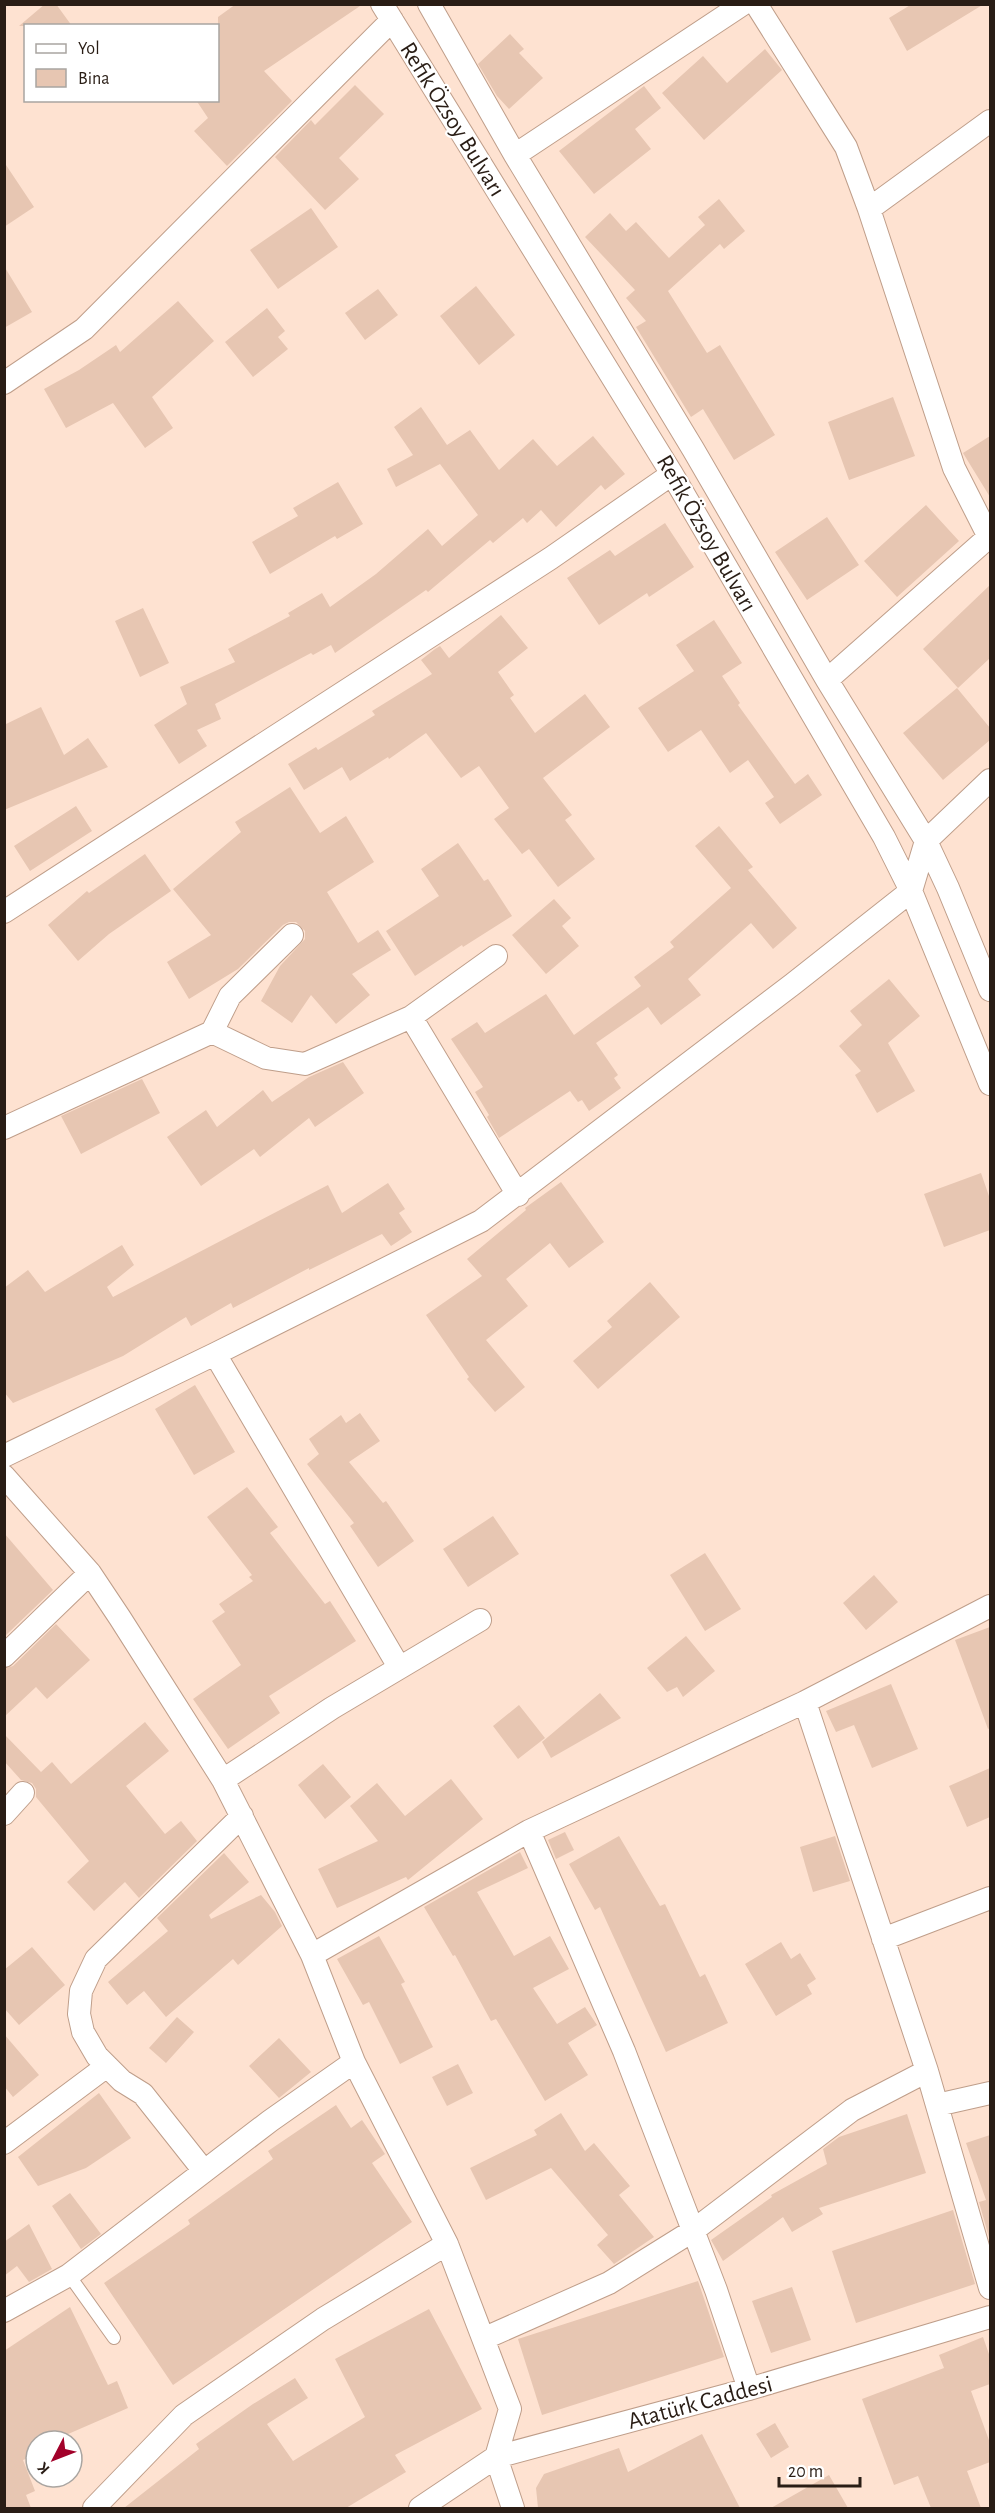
<svg xmlns="http://www.w3.org/2000/svg" width="995" height="2513" viewBox="0 0 995 2513" font-family="'Alegreya Sans',sans-serif">
  <style>
    .building { fill: #e7c6b2 }
    .lines { fill: none; stroke-linecap: round; stroke-linejoin: round }
    .service-casing { stroke: #bf9e8a; stroke-width: 14 }
    .minor-casing { stroke: #bf9e8a; stroke-width: 24 }
    .service { stroke: #fff; stroke-width: 12 }
    .minor { stroke: #fff; stroke-width: 22 }
    .labels { text-anchor: middle; stroke-width: 4.5; stroke-linejoin: round; paint-order: stroke }
    .street-label { font-size: 24px; fill: #291d15; stroke: #fff }
  </style>
  <rect width="100%" height="100%" fill="#fee2d1"/>
  <path class="building" d="M45 4H56L72 26H19Z
    M236 4H363L264 71 292 101 227 166 194 131 208 118 196 100H218V17Z
    M912 4H984L907 51 889 18Z
    M510 34 524 49 519 53 543 78 509 109 497 96 478 64Z
    M765 49 782 70 704 140 662 93 703 56 727 83Z
    M355 85 384 114 339 158 359 179 325 210 275 157 311 120 315 125Z
    M644 86 661 108 635 129 651 149 594 194 559 151Z
    M4 162 34 207 4 227Z
    M719 199 745 231 724 249 720 244 668 291 707 353 720 345 775 435 734 460 703 409 691 417 636 327 646 321 626 298 635 290 585 237 610 213 626 231 636 222 669 258 705 225 698 217Z
    M311 208 338 247 278 289 250 250Z
    M4 266 32 312 4 328Z
    M476 286 515 335 479 365 440 316Z
    M378 289 398 315 365 340 345 313Z
    M178 301 214 341 152 397 173 428 145 448 113 403 66 428 44 389 79 370 116 345 120 352Z
    M267 308 285 331 278 337 288 349 253 377 225 342Z
    M893 397 915 456 849 480 828 422Z
    M421 407 447 445 470 430 499 470 533 439 557 466 593 436 625 474 605 490 601 485 556 527 541 510 527 523 523 518 493 543 490 540 428 592 426 590 335 653 331 645 313 655 311 653 215 704 221 719 197 730 207 746 179 764 154 725 187 704 180 687 235 662 228 649 290 616 288 613 322 593 330 607 376 574 428 529 442 546 478 515 440 464 396 487 387 469 413 455 394 427Z
    M990 436V497L963 453Z
    M338 482 363 524 337 539 335 536 270 574 252 542 298 516 293 508Z
    M926 505 959 541 897 597 864 561Z
    M827 517 859 565 807 600 775 552Z
    M665 523 694 567 649 597 647 593 599 625 567 578 610 550 615 556Z
    M990 585V658L958 688 923 649Z
    M143 608 169 663 140 677 115 621Z
    M501 615 528 648 498 672 514 695 510 698 535 733 585 694 610 727 543 778 572 815 565 820 595 859 558 887 529 849 522 854 494 819 509 808 479 766 461 778 426 733 389 759 388 757 350 781 342 767 304 790 288 764 316 747 318 750 375 715 372 711 432 674 421 660 435 649 440 646 449 658Z
    M714 620 742 663 722 676 740 703 738 705 795 784 808 774 822 795 780 824 765 803 774 797 748 760 730 773 701 730 668 752 638 708 694 671 676 645Z
    M957 688 990 728V740L943 780 903 733Z
    M41 707 64 755 88 738 108 767 4 810V725Z
    M290 787 320 833 346 816 374 862 327 892 358 943 378 930 391 950 352 974 370 995 336 1024 311 995 292 1023 261 1001 280 966 305 939V931L296 922H289L283 925 238 969 189 999 167 962 211 935 173 889 241 832 235 822Z
    M76 806 92 831 30 871 14 846Z
    M719 826 753 867 748 870 797 928 773 949 751 923 688 979 701 995 661 1025 648 1007 596 1043 618 1075 614 1078 621 1088 589 1111 582 1100 578 1102 570 1091 499 1138 487 1117 489 1115 475 1092 483 1087 451 1039 477 1022 485 1033 546 994 574 1035 641 986 634 977 674 947 670 942 731 888 695 846Z
    M458 843 484 881 488 879 512 916 463 947 462 945 415 976 386 931 439 896 421 869Z
    M145 854 171 891 109 934 78 961 48 925 87 891 89 893Z
    M554 899 571 918 562 926 579 946 546 974 512 935Z
    M889 979 920 1016 888 1043 915 1091 877 1113 855 1075 861 1071 839 1046 862 1025 850 1011Z
    M343 1062 364 1093 315 1127 309 1118 260 1157 254 1149 201 1186 167 1137 206 1110 217 1127 263 1090 272 1102 309 1077Z
    M142 1079 160 1113 81 1154 61 1116Z
    M981 1173 990 1199V1230L944 1247 924 1194Z
    M561 1182 604 1242 569 1268 550 1243 506 1279 528 1306 486 1340 525 1387 495 1412 467 1379 469 1377 426 1315 482 1276 467 1259 526 1210 525 1208Z
    M388 1183 405 1209 399 1213 412 1232 391 1246 382 1234 309 1270V1268L233 1308 231 1303 191 1326 186 1317 123 1356 13 1403 4 1392V1288L28 1270 45 1292 122 1245 134 1265 107 1287 113 1297 328 1185 342 1213Z
    M650 1282 680 1317 598 1389 573 1361 612 1327 607 1321Z
    M195 1385 235 1452 194 1475 155 1409Z
    M360 1413 380 1441 349 1462 383 1503 386 1501 414 1541 378 1567 350 1526 354 1523 307 1464 319 1454 309 1439 341 1415 346 1423Z
    M247 1487 278 1527 270 1533 325 1604 330 1601 356 1641 269 1696 280 1713 228 1749 193 1699 241 1665 212 1621 225 1612 219 1604 253 1581 249 1577 252 1575 207 1517Z
    M493 1516 519 1554 468 1587 443 1549Z
    M4 1533 53 1590 4 1637Z
    M705 1553 741 1609 705 1631 670 1575Z
    M874 1575 898 1602 866 1630 843 1603Z
    M56 1624 90 1660 47 1699 36 1687 4 1717V1669L13 1666Z
    M990 1627V1728L988 1729 955 1640Z
    M686 1636 715 1671 683 1697 677 1687 667 1692 647 1668Z
    M891 1684 918 1749 872 1768 854 1725 836 1732 826 1711Z
    M600 1693 621 1718 551 1758 542 1742Z
    M519 1705 545 1738 518 1759 493 1726Z
    M145 1722 169 1751 126 1786 165 1834 181 1821 197 1841 139 1898 125 1882 94 1911 67 1882 89 1861 36 1797V1789L32 1783 21 1780 4 1761V1734L41 1772 52 1762 71 1784Z
    M323 1764 351 1797 325 1819 298 1785Z
    M990 1768V1817L967 1827 949 1786Z
    M451 1779 483 1819 408 1880 406 1877 337 1908 318 1869 378 1841 350 1806 377 1783 405 1816Z
    M565 1832 574 1850 556 1859 548 1840Z
    M619 1836 660 1906 665 1904 700 1977 705 1974 728 2023 666 2052 600 1907 595 1910 569 1864Z
    M835 1836 850 1881 813 1892 800 1847Z
    M520 1852 528 1868 477 1892 514 1956 550 1936 569 1969 533 1988 557 2024 585 2007 597 2025 568 2043 588 2075 545 2101 496 2019 491 2021 455 1955 453 1956 424 1907Z
    M224 1853 249 1882 209 1915 211 1919 261 1895 275 1912 282 1926 238 1965 233 1959 166 2017 144 1991 127 2005 108 1982 168 1931 157 1918Z
    M379 1936 405 1982 401 1984 433 2047 400 2064 369 2002 363 2005 337 1959Z
    M781 1942 791 1959 800 1953 816 1979 807 1985 812 1994 776 2016 745 1964Z
    M32 1947 65 1985 19 2025 4 2008V1970Z
    M177 2017 194 2032 166 2063 149 2048Z
    M4 2034 39 2075 13 2097 4 2086Z
    M279 2038 311 2072 279 2098 249 2066Z
    M458 2064 473 2093 447 2106 432 2077Z
    M99 2093 131 2138 86 2168 38 2186 18 2157Z
    M336 2105 351 2128 362 2120 385 2154 372 2163 412 2222 173 2385 104 2283 190 2224 188 2220 273 2159 268 2151Z
    M561 2113 585 2151 594 2143 630 2186 619 2195 654 2237 614 2264 597 2245 608 2235 551 2168 486 2200 470 2168 537 2135 534 2130Z
    M907 2114 926 2173 819 2208 823 2214 792 2232 783 2217 723 2261 711 2240 772 2197 771 2195 827 2164 823 2149 839 2137Z
    M990 2135V2241L979 2202 986 2200 966 2143Z
    M70 2193 101 2234 81 2249 52 2206Z
    M953 2210 975 2284 856 2323 832 2251Z
    M29 2224 52 2269 29 2282 17 2266 4 2276V2242Z
    M698 2281 724 2357 542 2415 518 2339Z
    M792 2287 811 2340 771 2353 752 2301Z
    M70 2307 108 2385 117 2381 128 2408 52 2441H36V2455L23 2460 35 2491 26 2495 31 2508H4V2351Z
    M429 2309 482 2409 395 2455 406 2472 346 2508H124L199 2449 196 2444 253 2404 295 2378 308 2398 267 2424 293 2461 365 2417 335 2359Z
    M983 2337 990 2357V2384L971 2391 990 2443V2462L967 2471 981 2508H931L918 2476 894 2485 862 2399 944 2368 939 2355Z
    M775 2423 789 2447 771 2458 756 2434Z
    M702 2434 740 2508H538L536 2488 544 2474 619 2448 628 2472Z
    M829 2475 848 2508H771Z"/>
  <g class="lines">
    <defs>
      <path id="service" d="M69 2275 114 2338"/>
      <path id="minor" d="M382 4 672 474 884 837 911 891 990 1084
        M429 4 515 155 693 449 827 680 926 841 948 888 990 990
        M756 4 846 147 869 209 954 468 989 537
        M515 155 743 4
        M869 209 990 121
        M4 383 84 329 392 20
        M827 680 990 536
        M4 912 551 558 672 474
        M411 1017 518 1195
        M212 1032 266 1058 305 1064 411 1017 496 956
        M4 1128 212 1032 230 996 292 935
        M215 1354 399 1667
        M4 1456 215 1354 481 1221 793 984 911 891 926 841 990 780
        M4 1476 90 1573 120 1618 223 1780 312 1955 354 2062 447 2244 510 2409 496 2457 513 2508
        M4 1656 90 1573
        M805 1702 927 2071 990 2288
        M223 1780 332 1708 480 1620
        M4 1814 23 1793
        M529 1831 624 2051 716 2290 749 2389
        M883 1939 990 1898
        M312 1955 529 1831 805 1702 990 1606
        M937 2105 990 2093
        M4 2143 107 2066
        M204 2171 143 2094 122 2081 97 2056 83 2032 79 2014 81 1991 96 1959 242 1816
        M4 2311 69 2275 270 2121 354 2062
        M485 2338 609 2283 694 2230 852 2110 927 2071
        M94 2508 184 2415 323 2319 447 2244
        M420 2508 496 2457 749 2389 990 2317"/>
    </defs>
    <use href="#service" class="service-casing"/>
    <use href="#minor" class="minor-casing"/>
    <use href="#service" class="service"/>
    <use href="#minor" class="minor"/>
  </g>
  <g class="labels">
    <g class="street-label">
      <text transform="translate(453 119) rotate(58)" y="8">Refik Özsoy Bulvarı</text>
      <text transform="translate(707 533) rotate(60)" y="8">Refik Özsoy Bulvarı</text>
      <text transform="translate(700 2402) rotate(-15)" y="8">Atatürk Caddesi</text>
    </g>
  </g>
  <rect width="995" height="2513" fill="none" stroke="#291d15" stroke-width="12"/>
  <rect x="24" y="24" width="195" height="78" fill="#ffffff" stroke="#a9a5a1" stroke-width="1.5"/>
  <rect x="36" y="44" width="30" height="9" fill="#ffffff" stroke="#a9a5a1" stroke-width="1.5"/>
  <text x="78" y="54" font-size="18" fill="#291d15">Yol</text>
  <rect x="36" y="69" width="30" height="18" fill="#e7c6b2" stroke="#a9a5a1" stroke-width="1.5"/>
  <text x="78" y="84" font-size="18" fill="#291d15">Bina</text>
  <g transform="translate(54 2459) rotate(228)"><circle r="28" fill="#ffffff" stroke="#a9a5a1" stroke-width="1.5"/>
  <path d="M0-4.5L10 22L0 15L-10 22Z" fill="#a2012a"/>
  <text y="-9" font-size="16" font-weight="bold" text-anchor="middle" fill="#291d15">K</text>
  </g>
  <path d="M779 2477v9h81v-9" fill="none" stroke="#291d15" stroke-width="3"/>
  <text x="788" y="2477" font-size="18" fill="#291d15" stroke="#ffffff" stroke-width="4.5" paint-order="stroke">20 m</text>
</svg>
